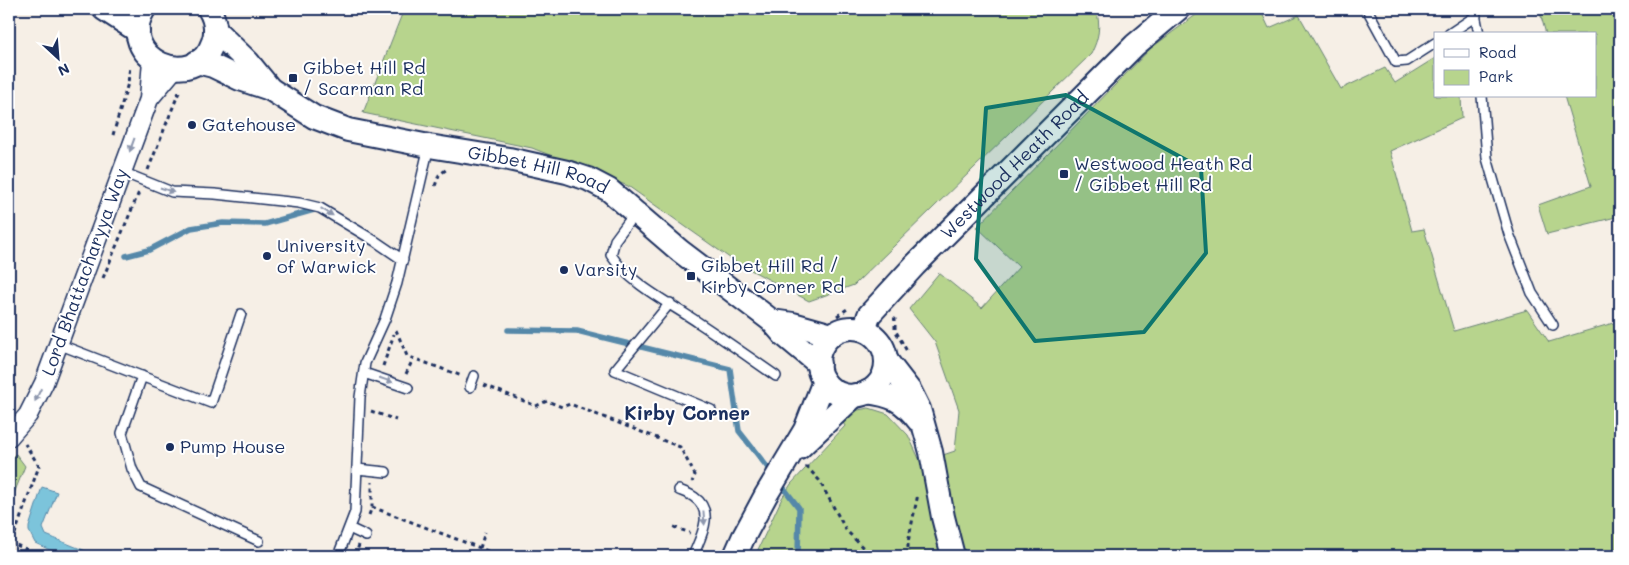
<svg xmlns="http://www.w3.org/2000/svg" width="1629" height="565" viewBox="0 0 1629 565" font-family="Mali,sans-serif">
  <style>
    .green { fill: #b7d48d; stroke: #698276 }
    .water { fill: #7bc4db; stroke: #5588a9 }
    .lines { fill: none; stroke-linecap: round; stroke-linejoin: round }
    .stream { stroke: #5588a9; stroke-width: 5.5 }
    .service-casing { stroke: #1b2f5e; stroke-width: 12 }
    .minor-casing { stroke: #1b2f5e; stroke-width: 21 }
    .tertiary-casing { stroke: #1b2f5e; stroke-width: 26 }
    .path { stroke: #1b2f5e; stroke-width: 3; stroke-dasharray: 4 4; stroke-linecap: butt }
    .service { stroke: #fff; stroke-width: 9 }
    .minor { stroke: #fff; stroke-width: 18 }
    .tertiary { stroke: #fff; stroke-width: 22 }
    .oneway { fill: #8d97ae }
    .marked { fill: #0f766e; fill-opacity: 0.2; stroke: #0f766e; stroke-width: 4; stroke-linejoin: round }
    .poi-dot { fill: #1b2f5e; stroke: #fff; stroke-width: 2 }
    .labels { text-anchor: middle; stroke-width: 4; stroke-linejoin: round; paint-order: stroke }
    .poi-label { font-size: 18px; fill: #1b2f5e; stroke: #fff; text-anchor: start }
    .street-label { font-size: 18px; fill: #1b2f5e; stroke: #fff }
    .neighbourhood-label { font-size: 19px; font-weight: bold; fill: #1b2f5e; stroke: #fff }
  </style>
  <rect width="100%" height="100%" fill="#f6efe6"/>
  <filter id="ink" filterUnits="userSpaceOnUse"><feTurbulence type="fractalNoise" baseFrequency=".02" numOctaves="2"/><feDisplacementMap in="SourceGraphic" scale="10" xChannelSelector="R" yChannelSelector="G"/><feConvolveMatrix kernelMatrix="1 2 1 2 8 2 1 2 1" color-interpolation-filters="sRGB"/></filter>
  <g filter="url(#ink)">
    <path class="green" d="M404 9H1096C1101 26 1099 38 1091 54L854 285 809 301 734 261 628 186 532 148 363 113Z
      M1204 9H1260L1269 28 1299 15 1341 89 1385 68 1395 83 1435 58V96H1461L1462 118 1390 151 1412 231 1424 229 1454 331 1527 310 1549 342 1620 321V556H962L955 531 943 455 955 451 959 410 935 342 909 309 939 273 982 308 1019 267 977 227 1151 48Z
      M1539 9H1620V216L1547 234 1538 205 1591 186 1564 96H1595V34H1546Z
      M869 408 888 414 908 435 922 465 927 484 940 556H755L782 498 791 484 845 426 842 421 858 410Z
      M16 454 25 466 9 506V459Z"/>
    <path class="water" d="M42 487 57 492 43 528 46 535 98 556H63L35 543 29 531V527Z"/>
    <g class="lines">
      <path class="stream" d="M126 256 149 250 191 228 223 223 265 224 314 210
        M508 330 577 331 730 369 739 431 772 473
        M780 483 799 508 798 556"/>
      <defs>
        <path id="service" d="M1367 9 1396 62 1407 61 1435 43
          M1474 9 1479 34
          M1449 34 1476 16
          M1482 96 1487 158 1509 234 1532 293 1553 325
          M122 172 172 192 215 194 299 203 320 208 375 241 403 260
          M635 213 615 240 611 255C631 285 670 303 699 323 725 340 750 358 776 376
          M670 303 615 370 711 410
          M58 344 211 403 241 314
          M364 373 408 388
          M142 376 122 433 132 469 141 487 259 541
          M470 387 474 376
          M357 469 386 472
          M679 490C684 492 690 494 694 497 716 512 700 538 693 556
          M349 528 366 536
          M338 556 355 512 360 397 365 363 385 319 397 283 429 146"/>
        <path id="minor" d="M149 99 175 68
          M9 437 28 415 44 383 149 99 152 60"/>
        <g id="tertiary">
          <path d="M104 9 138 31"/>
          <path d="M144 9C114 59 196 94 213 42 217 31 215 19 209 9"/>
          <path d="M215 30 248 62 270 89"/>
          <path id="s1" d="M197 62 213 66 240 79 270 89 314 117 348 130 429 146 509 159 567 172 588 179 609 190 680 251 772 321 784 335 819 364"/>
          <path d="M772 321 793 324 832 335"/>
          <circle cx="852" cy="362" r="34"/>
          <path id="s2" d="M864 330 869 315 915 265 1135 45 1178 9"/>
          <path d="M886 360 910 391 919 409 931 452 943 517 953 556"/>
          <path d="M867 392C891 395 903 400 918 420"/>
          <path d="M799 448 855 395"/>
          <path d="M735 556 743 538 766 495 805 430 824 381"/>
        </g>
      </defs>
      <use href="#service" class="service-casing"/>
      <use href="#minor" class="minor-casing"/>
      <use href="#tertiary" class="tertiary-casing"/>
      <path class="path" d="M113 135 128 83 130 66
        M148 170 179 92
        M435 186 439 175 447 169
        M103 278 139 192
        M837 316 850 307
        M893 319H895V330L908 353
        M396 330 407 356 462 376
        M383 366 394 334
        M406 374 413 359
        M484 385 536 406 547 401 562 407 570 404 680 447 695 475 692 482
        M371 411 396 420
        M806 466 819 480 846 530 871 556
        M372 507 501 556
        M369 515 372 507V482
        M674 527 690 533
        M9 542 43 556
        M12 542 39 466 25 444
        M480 548 485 532
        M355 556 359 545
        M908 556V542L918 494"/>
      <use href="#service" class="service"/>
      <use href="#minor" class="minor"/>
      <use href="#tertiary" class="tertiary"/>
    </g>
    <defs><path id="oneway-solid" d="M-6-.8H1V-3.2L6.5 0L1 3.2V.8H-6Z" transform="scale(1.25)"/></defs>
    <g class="oneway">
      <use href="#oneway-solid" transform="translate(132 145) rotate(110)"/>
      <use href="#oneway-solid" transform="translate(167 190) rotate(19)"/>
      <use href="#oneway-solid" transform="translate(327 212) rotate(31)"/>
      <use href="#oneway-solid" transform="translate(386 380) rotate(19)"/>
      <use href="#oneway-solid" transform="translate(38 395) rotate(115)"/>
      <use href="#oneway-solid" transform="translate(704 518) rotate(85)"/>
    </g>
  </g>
  <path class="marked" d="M1066 95 1201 168 1206 253 1144 332 1035 341 976 259 986 108Z"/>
  <g class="poi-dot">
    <rect x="288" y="73" width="10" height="10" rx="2.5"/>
    <circle cx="192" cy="125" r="5"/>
    <rect x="1059" y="169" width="10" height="10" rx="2.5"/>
    <circle cx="267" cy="256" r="5"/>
    <circle cx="564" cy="270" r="5"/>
    <rect x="686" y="271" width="10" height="10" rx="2.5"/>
    <circle cx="170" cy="447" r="5"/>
  </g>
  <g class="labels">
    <g class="poi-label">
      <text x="303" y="74">Gibbet Hill Rd<tspan x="303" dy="21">/ Scarman Rd</tspan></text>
      <text x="202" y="131">Gatehouse</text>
      <text x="1074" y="170">Westwood Heath Rd<tspan x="1074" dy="21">/ Gibbet Hill Rd</tspan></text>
      <text x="277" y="252">University<tspan x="277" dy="21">of Warwick</tspan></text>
      <text x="701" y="272">Gibbet Hill Rd /<tspan x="701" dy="21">Kirby Corner Rd</tspan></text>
      <text x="574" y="276">Varsity</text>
      <text x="180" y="453">Pump House</text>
    </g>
    <g class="street-label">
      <text dy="6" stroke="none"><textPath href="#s2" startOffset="225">Westwood Heath Road</textPath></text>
      <text dy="6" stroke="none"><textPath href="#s1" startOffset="361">Gibbet Hill Road</textPath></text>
      <text transform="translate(85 272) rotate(-70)" y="6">Lord Bhattacharyya Way</text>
    </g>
    <g class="neighbourhood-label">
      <text x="687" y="420">Kirby Corner</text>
    </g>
  </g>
  <rect width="1629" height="565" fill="none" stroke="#fff" stroke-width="30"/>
  <rect x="15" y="15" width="1599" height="535" fill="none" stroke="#1b2f5e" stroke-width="2" filter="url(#ink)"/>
  <rect x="1434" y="32" width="162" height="65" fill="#ffffff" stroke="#a4acbf"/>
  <rect x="1444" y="49" width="25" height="8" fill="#ffffff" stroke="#a4acbf"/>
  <text x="1479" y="58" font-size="15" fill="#1b2f5e">Road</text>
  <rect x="1444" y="70" width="25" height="15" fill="#b7d48d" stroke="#a4acbf"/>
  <text x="1479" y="82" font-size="15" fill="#1b2f5e">Park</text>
  <g transform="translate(58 58) rotate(154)" stroke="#ffffff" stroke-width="4" paint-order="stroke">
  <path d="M0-4L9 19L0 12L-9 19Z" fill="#1b2f5e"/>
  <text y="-8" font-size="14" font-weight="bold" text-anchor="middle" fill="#1b2f5e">N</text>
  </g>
</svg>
